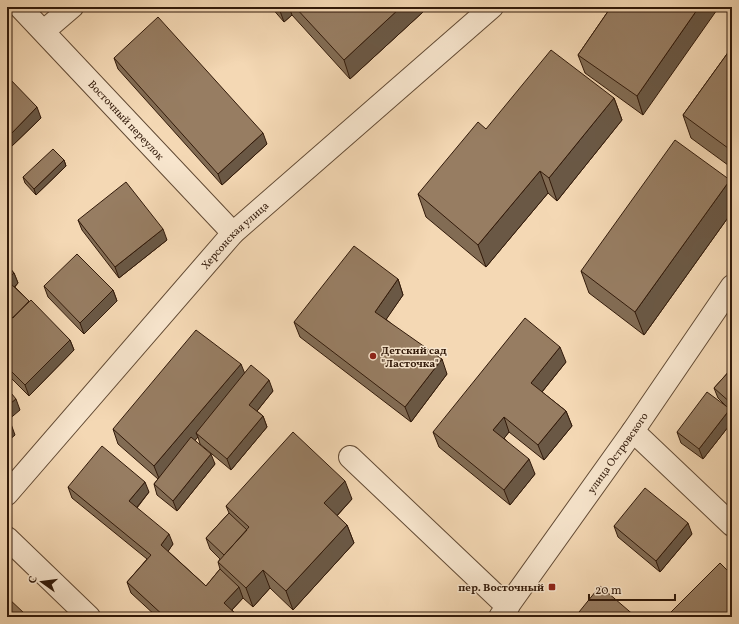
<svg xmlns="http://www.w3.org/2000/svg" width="739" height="624" viewBox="0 0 739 624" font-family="Vollkorn,serif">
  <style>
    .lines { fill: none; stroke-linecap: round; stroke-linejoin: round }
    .minor-casing { stroke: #624a34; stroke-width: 24 }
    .minor { stroke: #f8e6ce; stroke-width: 22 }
    .wall { fill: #826c54; stroke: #321a0a }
    .shaded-wall { fill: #6a5845; stroke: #321a0a }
    .building { fill: #977d62; stroke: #321a0a }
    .poi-dot { fill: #8f2418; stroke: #f8e6ce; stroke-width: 1.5 }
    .labels { text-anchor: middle; stroke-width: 3; stroke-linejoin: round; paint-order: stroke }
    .street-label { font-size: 11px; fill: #321a0a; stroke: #f8e6ce }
    .poi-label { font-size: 11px; font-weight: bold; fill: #321a0a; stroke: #f8e6ce; text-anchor: start }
  </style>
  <rect width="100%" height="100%" fill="#f4d8b4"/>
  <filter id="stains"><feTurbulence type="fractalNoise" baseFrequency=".005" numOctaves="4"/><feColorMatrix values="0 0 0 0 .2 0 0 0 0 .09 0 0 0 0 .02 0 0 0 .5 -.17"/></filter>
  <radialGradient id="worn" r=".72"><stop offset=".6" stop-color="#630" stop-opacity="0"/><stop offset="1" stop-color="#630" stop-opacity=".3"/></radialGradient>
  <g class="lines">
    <defs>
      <g id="minor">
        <path id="s1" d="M20 7 233 233"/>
        <path d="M44 31 72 7"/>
        <path d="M633 431 732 525"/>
        <path d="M350 457 508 607"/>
        <path id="s2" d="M7 494 233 233 492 7"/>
        <path d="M7 538 89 617"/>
        <path id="s3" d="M500 617 633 431 732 286"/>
      </g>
    </defs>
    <use href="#minor" class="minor-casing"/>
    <use href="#minor" class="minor"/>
  </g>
  <path class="wall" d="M271 7H421L423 12 350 79 292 15 284 22Z
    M611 7 643 115 585 73 578 55Z
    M732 47V168L691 138 683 115Z
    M114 58 267 144 222 185 118 69Z
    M7 76 41 118 12 146 7 141Z
    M614 98 622 120 557 201 548 193 486 267 426 217 418 194 486 129Z
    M64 160 66 166 36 195 25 183 23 177Z
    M730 180 732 184V212L644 335 589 293 581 271Z
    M78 220 167 240 119 278 82 230Z
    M7 265 14 273 18 283 15 287 29 301 70 340 74 350 29 396 7 374V323L11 319 7 315Z
    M398 279 403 295 386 319 447 374 411 422 300 337 294 322Z
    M44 286 113 290 117 301 84 334 48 297Z
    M566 362 542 392 566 411 572 426 544 460 509 432 504 438 535 474 510 505 439 447 433 432Z
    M732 368V412L730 410 732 415V422L703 459 681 443 677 432 726 406 718 398 714 388Z
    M244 373 273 391 257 411 263 416 267 427 231 470 200 444 198 437 195 440 215 464 177 511 157 495 154 484 158 479 118 444 113 429Z
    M68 487 149 492 137 508 173 544 168 551 206 586 220 569 218 562 220 559 210 549 206 538 229 513 226 506 352 499 337 516 347 525 354 543 293 610 270 588 253 607 243 598 232 610 239 617H157L131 593 127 582 147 559 72 498Z
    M614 526 692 534 660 572 618 537Z"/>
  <path class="shaded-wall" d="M285 7H289L292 15 284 22 280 11Z
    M401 7H421L423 12 350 79 344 60Z
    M699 7H719L643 115 637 96Z
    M614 98 622 120 557 201 549 178Z
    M37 107 41 118 12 146 9 136Z
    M263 133 267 144 222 185 218 174Z
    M64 160 66 166 36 195 34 189Z
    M540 171 548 193 486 267 478 245Z
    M730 180 732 184V212L644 335 635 312Z
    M163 229 167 240 119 278 115 267Z
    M14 273 18 283 7 294V280Z
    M398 279 403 295 381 327 375 312Z
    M113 290 117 301 84 334 80 323Z
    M70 340 74 350 29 396 25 385Z
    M560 347 566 362 537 398 531 383Z
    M442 359 447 374 411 422 405 407Z
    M241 364 247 379 196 433 198 437 160 481 154 466Z
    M269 380 273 391 253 416 249 405Z
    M16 399 20 410 7 421V406Z
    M730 409 732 415V422L703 459 699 449Z
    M566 411 572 426 544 460 538 445Z
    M263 416 267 427 231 470 227 459Z
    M504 417 509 432 499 445 493 430Z
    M11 424 15 435 7 442V427Z
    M211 454 215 464 177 511 173 501Z
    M529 459 535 474 510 505 504 490Z
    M345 481 352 499 331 522 324 503Z
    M145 482 149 492 133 512 129 501Z
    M688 523 692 534 660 572 656 561Z
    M347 525 354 543 293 610 286 591Z
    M169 534 173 544 165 556 161 545Z
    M263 570 270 588 253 607 246 588Z
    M239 587 243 598 228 614 224 603Z"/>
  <path class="building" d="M277 7H285L280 11Z
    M295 7H401L344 60Z
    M611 7H699L637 96 578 55Z
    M158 17 263 133 218 174 114 58Z
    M732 47V151L683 115Z
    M551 50 614 98 549 178 540 171 478 245 418 194 478 122 486 129Z
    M7 76 37 107 9 136 7 134Z
    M675 140 730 180 635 312 581 271Z
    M53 149 64 160 34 189 23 177Z
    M126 182 163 229 115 267 78 220Z
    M354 246 398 279 375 312 442 359 405 407 294 322Z
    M77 254 113 290 80 323 44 286Z
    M7 265 14 273 7 280Z
    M10 283 29 301 13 318 7 312V286Z
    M31 300 70 340 25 385 7 367V323Z
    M525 318 560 347 531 383 566 411 538 445 504 417 493 430 529 459 504 490 433 432Z
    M196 330 241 364 154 466 113 429Z
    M251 365 269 380 249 405 263 416 227 459 196 433Z
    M732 368V404L714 388Z
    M7 388 16 399 7 406Z
    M707 392 730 409 699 449 677 432Z
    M7 419 11 424 7 427Z
    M293 432 345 481 324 503 347 525 286 591 263 570 246 588 218 562 249 527 226 506Z
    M191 437 211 454 173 501 154 484Z
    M102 446 145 482 129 501 169 534 161 545 206 586 220 569 239 587 224 603 239 617H165L127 582 151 555 68 487Z
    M645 488 688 523 656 561 614 526Z
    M229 513 247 530 224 555 206 538Z
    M720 563 732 575V617H666Z
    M600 586 636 617H575Z
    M7 597 25 614 22 617H7Z"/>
  <g class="poi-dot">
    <circle cx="373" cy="356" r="4"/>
    <rect x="548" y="583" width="8" height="8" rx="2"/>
  </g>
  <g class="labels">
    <g class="street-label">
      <text dy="4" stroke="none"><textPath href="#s1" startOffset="155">Восточный переулок</textPath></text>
      <text dy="4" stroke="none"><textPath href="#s2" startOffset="345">Херсонская улица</textPath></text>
      <text dy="4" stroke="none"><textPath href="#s3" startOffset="202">улица Островского</textPath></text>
    </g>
    <g class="poi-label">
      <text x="381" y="354">Детский сад<tspan x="381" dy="13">"Ласточка"</tspan></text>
      <text x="544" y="591" text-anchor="end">пер. Восточный</text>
    </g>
  </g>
  <rect width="739" height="624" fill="none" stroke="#f4d8b4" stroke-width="24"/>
  <rect x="8" y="8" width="723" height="608" fill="none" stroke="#321a0a" stroke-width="2"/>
  <rect x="12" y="12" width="715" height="600" fill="none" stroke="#321a0a"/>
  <g transform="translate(42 582) rotate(284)" stroke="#f8e6ce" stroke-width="3" paint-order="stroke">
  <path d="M0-3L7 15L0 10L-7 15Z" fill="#321a0a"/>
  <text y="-6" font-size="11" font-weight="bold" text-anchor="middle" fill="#321a0a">С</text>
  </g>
  <path d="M589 594v6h86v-6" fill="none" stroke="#321a0a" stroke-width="2"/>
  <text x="595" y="594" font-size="12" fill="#321a0a" stroke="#f8e6ce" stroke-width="3" paint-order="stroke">20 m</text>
  <rect width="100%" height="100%" filter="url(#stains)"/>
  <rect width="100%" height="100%" fill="url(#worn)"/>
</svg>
